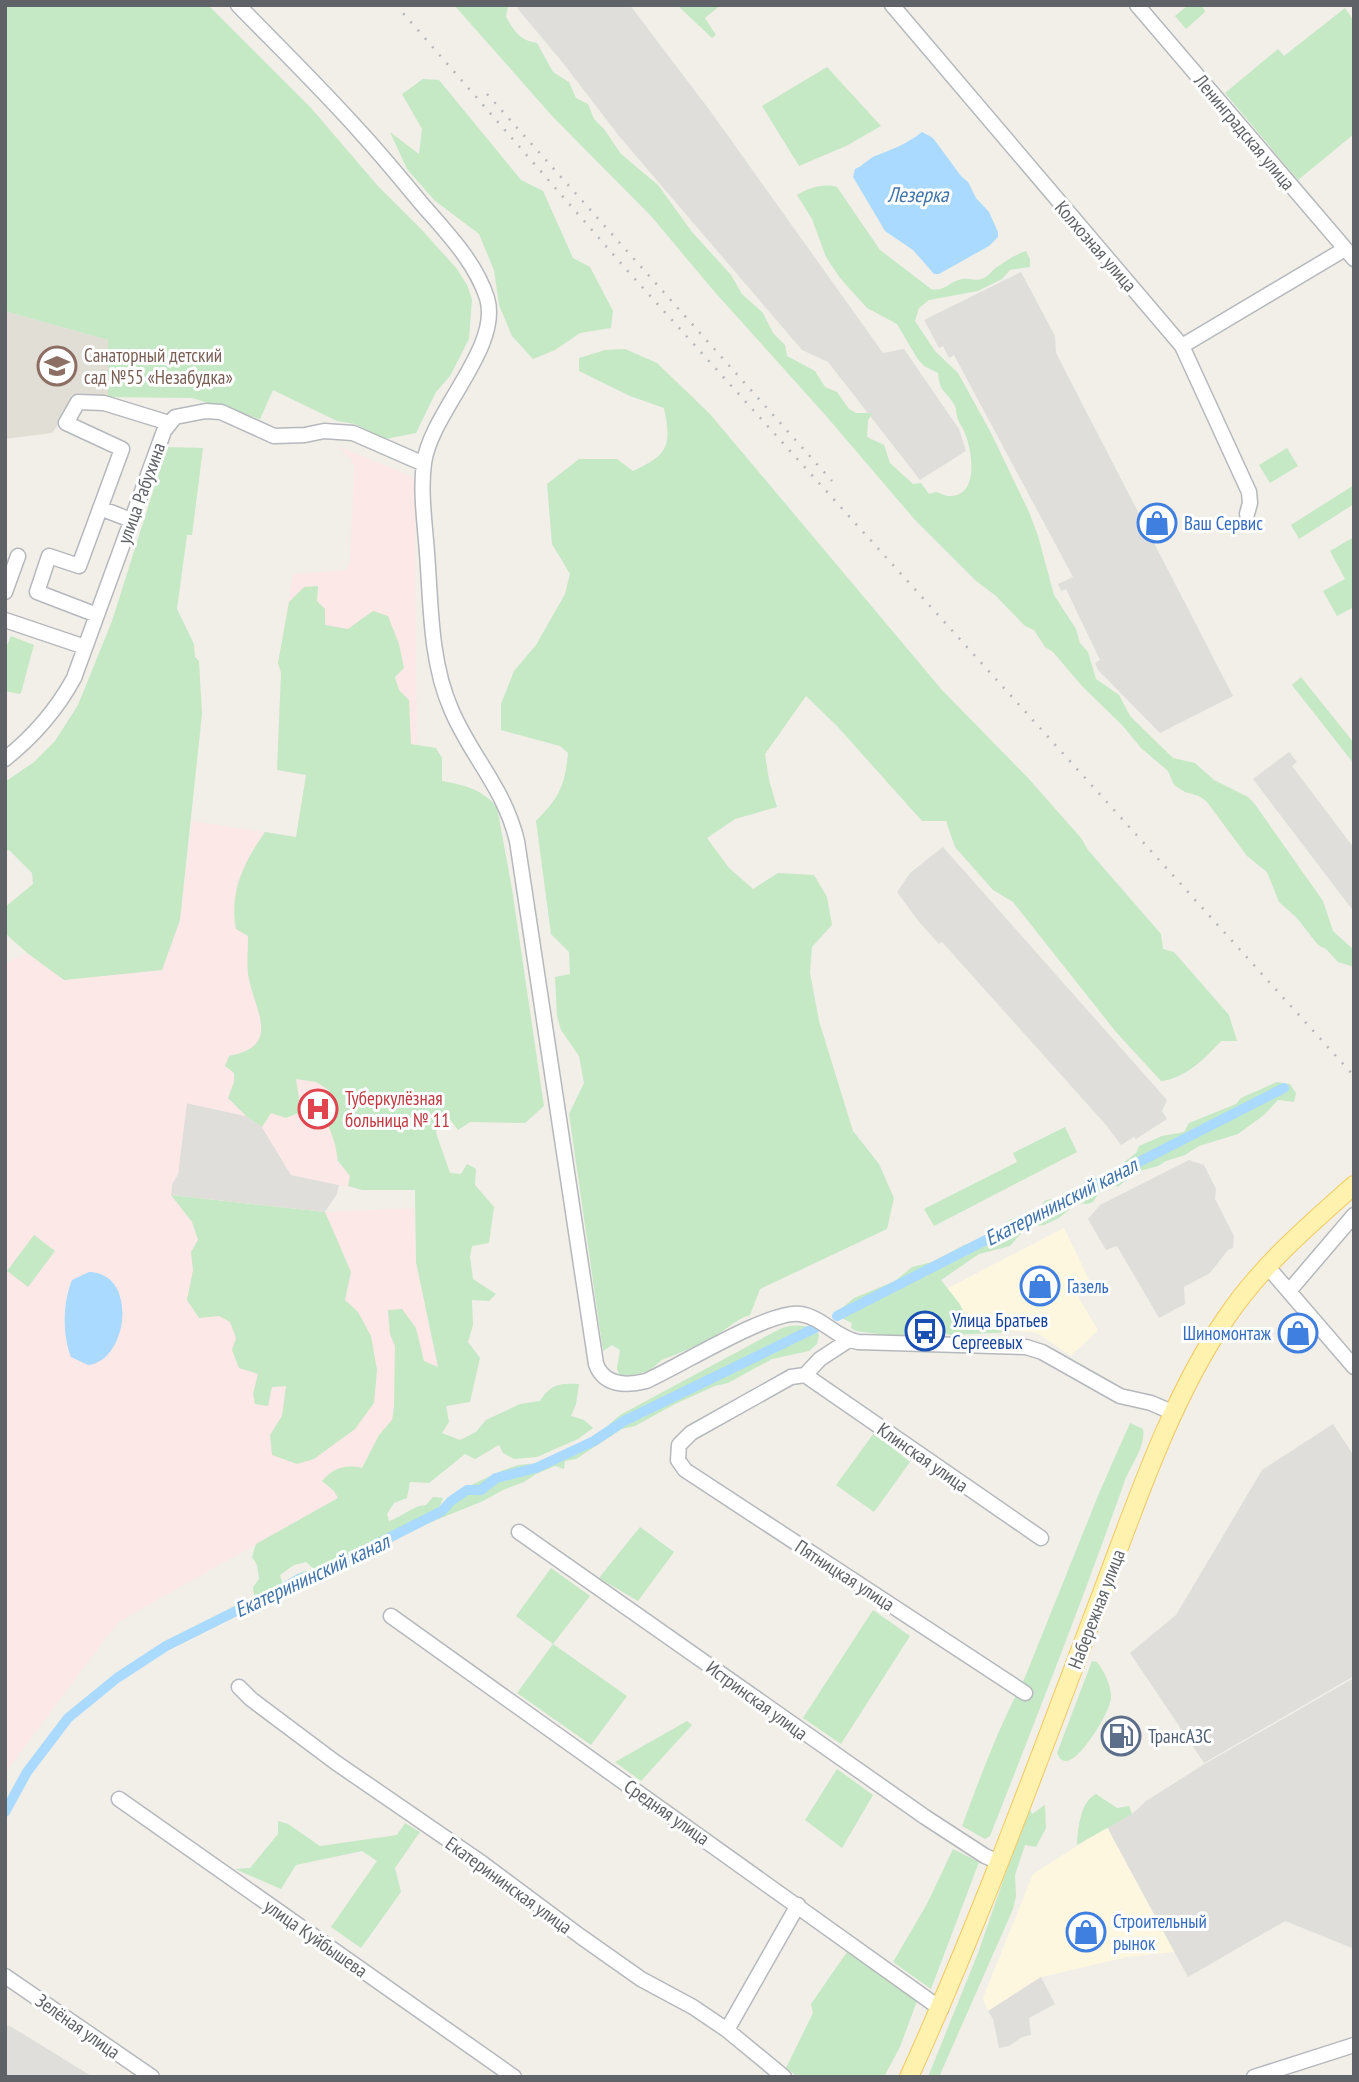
<svg xmlns="http://www.w3.org/2000/svg" width="1359" height="2082" viewBox="0 0 1359 2082" font-family="'PT Sans Narrow',sans-serif">
  <style>
    .commercial { fill: #fef7e0 }
    .industrial { fill: #e0deda }
    .education { fill: #e1ded6 }
    .medical { fill: #fce8e6 }
    .green { fill: #c5e8c5 }
    .water { fill: #aadaff }
    .lines { fill: none; stroke-linecap: round; stroke-linejoin: round }
    .canal { stroke: #aadaff; stroke-width: 10 }
    .minor-casing { stroke: #b5b8bc; stroke-width: 17 }
    .major-casing { stroke: #f2c960; stroke-width: 20 }
    .minor { stroke: #fff; stroke-width: 14 }
    .major { stroke: #fff2af; stroke-width: 18 }
    .rail { stroke: #b6b7b8; stroke-width: 2.5; stroke-dasharray: 2 9; stroke-linecap: butt }
    .labels { text-anchor: middle; stroke-width: 6; stroke-linejoin: round; paint-order: stroke }
    .street-label { font-size: 19px; fill: #5f6368; stroke: #fff }
    .education-label { font-size: 19px; fill: #785e54; stroke: #fff; text-anchor: start }
    .shop-label { font-size: 19px; fill: #366cbe; stroke: #fff; text-anchor: start }
    .health-label { font-size: 19px; fill: #be3a42; stroke: #fff; text-anchor: start }
    .transit-label { font-size: 19px; fill: #164399; stroke: #fff; text-anchor: start }
    .service-label { font-size: 19px; fill: #4e5e75; stroke: #fff; text-anchor: start }
    .water-label { font-size: 21px; font-style: italic; fill: #4174aa; stroke: #fff }
  </style>
  <rect width="100%" height="100%" fill="#f1efe8"/>
  <path class="commercial" d="M1064 1228 1093 1288 1078 1297 1098 1330 1071 1356 1037 1333 972 1327 959 1303 946 1289Z
    M1107 1827 1174 1952 1127 1957 1041 1977 988 2011 983 1998 1033 1874Z"/>
  <path class="industrial" d="M521 5H630L711 112 883 353 904 349 959 429 966 451 920 480 828 362 802 350 619 136 563 63 517 8Z
    M1021 272 1055 336 1056 353 1233 696 1160 733 1098 670 1095 663 1100 660 1066 589 1061 591 1058 584 1073 577 954 355 949 358 943 346 939 348 924 320Z
    M1289 752 1297 762 1292 766 1354 848V912L1253 779Z
    M943 847 1167 1100 1162 1111 1167 1119 1136 1139 1134 1137 1121 1145 1106 1125 942 942 939 944 919 922 897 892 910 873Z
    M186 1103 246 1116 262 1127 291 1175 339 1184 337 1194 325 1212 171 1195 172 1184 178 1174Z
    M1189 1160 1204 1165 1216 1189 1215 1199 1234 1236 1233 1248 1228 1250 1210 1273 1184 1287 1185 1304 1159 1318 1117 1246 1106 1250 1088 1219 1100 1205Z
    M1333 1424 1354 1456V1676L1204 1763 1130 1653 1176 1615 1262 1470Z
    M1354 1678V1951L1352 1948 1285 1921 1188 1977 1107 1827 1132 1814 1146 1801 1203 1765Z
    M1041 1977 1055 2004 1029 2018 1031 2035 1022 2037 1009 2046 999 2048 993 2019 988 2011Z
    M5 2026H10L93 2077H5Z"/>
  <path class="education" d="M5 311 108 340V397L80 393 71 396V407L52 433 5 439Z"/>
  <path class="medical" d="M338 446 415 478 418 977 362 1190 291 1175 262 1127 246 1116 187 1103 178 1174 172 1184 171 1195 325 1212 414 1208 416 1262 449 1422 435 1443 120 1621 108 1635 5 1773V963L27 953 64 980 180 920 192 821 296 837 306 775 277 770 281 673 278 663 293 574 346 570 350 563 354 467 352 461Z"/>
  <path class="green" d="M5 5H208L312 109 377 185 421 229 457 269 467 285 472 299 469 339 450 376 436 392 416 433 385 439 355 424 337 421 273 390 260 419 192 398 108 397V340L5 311Z
    M454 5H508L506 17C515 32 519 40 537 43L553 72 569 82 576 98 588 104 594 119 604 129 621 154 658 185 692 232 731 275 742 294 763 313 773 333 785 345 787 356 815 371 825 387 837 392 849 409 856 413H873L868 420 867 437 884 445 890 463 913 484 921 483 929 494 936 492C941 493 946 497 951 496 980 495 972 448 964 431 962 426 958 422 957 416 955 410 957 412 955 406 947 390 940 395 938 373L924 366 917 358 897 324 867 308 840 278 826 257 812 219 797 195C808 188 824 183 837 187L880 250 931 289C945 292 950 281 962 279 970 278 976 282 984 278 989 276 992 270 997 267 1006 261 1016 254 1026 251L1030 259V267L1010 270 1002 279 978 291 929 300 919 308 915 321 935 351 958 373 990 431 1029 512 1038 536 1054 595 1076 629 1080 643 1088 652 1096 679 1119 695 1130 716 1173 758 1195 763 1214 780 1248 797 1254 803 1323 901 1333 931 1354 950V967L1338 962 1326 949 1318 945 1297 918 1279 902 1267 872 1247 856 1207 802 1199 796 1185 792 1174 785 1168 771 1141 748 1123 726 1082 686 1053 652 1045 647 1034 630 1025 626 995 595 976 581 915 520 827 417 713 290 651 216 553 117Z
    M677 5H721L705 18 716 35 712 38Z
    M1188 5H1202L1205 12 1186 29 1175 16Z
    M1345 8 1354 21V134L1298 180 1225 93 1278 49 1284 56Z
    M827 67 881 126 846 146 799 166 762 106Z
    M423 79 439 80 521 180 543 191 573 258 590 267 613 311 611 328 580 333 555 350 533 359 512 336 499 305 494 270 479 234 434 200 407 169 390 132 419 154 422 129 402 94Z
    M625 349 657 363 710 414 942 690 1028 778 1081 838 1088 850 1161 934 1163 949 1174 952 1229 1015 1237 1041H1221C1206 1058 1184 1079 1161 1081L1116 1032 1013 902 993 890 955 847 946 821H922L837 726 806 696 765 754 769 780 777 807 735 819 707 838 729 868 753 889 778 873 814 875 827 897 832 925 812 947 810 973 819 1021 853 1131 879 1164 894 1198 887 1229 760 1289 750 1315C741 1318 735 1322 727 1328 710 1340 683 1352 664 1359 659 1361 656 1366 651 1369 641 1374 631 1376 619 1375L617 1368 620 1350 612 1345 603 1351 569 1114 584 1083 579 1056 561 1030 557 1016 555 977 570 974 569 952 551 934 536 821C559 798 565 786 568 753L560 746 501 730V704L514 671 536 645 565 594 570 574 552 544 547 484 579 459H617L633 471C668 455 672 446 664 408L630 396 579 371V358L605 350Z
    M167 447 203 448 192 535H187L177 609 194 644 195 657 199 661 202 714 180 920 162 970 64 980 27 953 5 933V907L33 884 32 873 9 850 5 851V782L34 762 55 741 78 705 112 621Z
    M1287 448 1298 466 1270 483 1259 465Z
    M1354 485V504L1299 539 1291 525Z
    M1354 537V607L1337 616 1323 591 1345 579 1330 551Z
    M318 586 317 601 325 609V625L348 629 373 611 388 616 399 644 404 668 395 677 399 690 409 700 411 744 436 748 442 758V781C464 785 482 789 497 807L512 889 544 1106 525 1123 470 1122 458 1130 448 1117 439 1121 436 1133 450 1173 461 1174 467 1164 476 1169 475 1185 494 1207 489 1243 472 1246 470 1257 473 1279 496 1294 489 1301 472 1300 473 1325 468 1342 480 1358 470 1402 446 1406 449 1422 442 1433 460 1440 476 1432 486 1420 520 1404 540 1401C551 1384 559 1383 579 1384L576 1404 571 1416 584 1420 593 1428 578 1439 537 1457 514 1459 503 1453 499 1445 475 1459 465 1454 429 1483 410 1482 407 1498 394 1503 387 1514 389 1521C402 1517 412 1506 426 1505L433 1497 443 1498 440 1506 475 1483 501 1471 518 1465 539 1463 580 1446 596 1436 620 1415 778 1330C790 1324 802 1325 815 1328L819 1335 817 1344 809 1351 772 1359 728 1383 715 1386 675 1404 635 1426 622 1429 576 1459 565 1461 564 1469 555 1466 536 1474 524 1482 503 1490 483 1501 424 1525 360 1558 335 1575 317 1580 293 1591 286 1588C290 1574 301 1572 314 1569L306 1562 294 1565 280 1575 283 1585C278 1592 263 1598 254 1596L253 1587 259 1579 257 1565 252 1557 256 1544 338 1498 334 1491 322 1481C334 1468 344 1464 362 1468L379 1435 392 1420 394 1407 395 1346 390 1334 388 1310 402 1309 416 1328 424 1361 438 1367 416 1262 415 1190H362L348 1186 350 1176 338 1161 335 1144 320 1102 329 1090 316 1082 296 1079 301 1112 286 1118 271 1113 262 1127 246 1116 228 1098 234 1082V1073L225 1066 229 1056C284 1046 253 1008 248 974 247 962 248 948 248 936L236 929C229 892 244 862 265 832L296 837 306 775 277 770 281 673 278 663 289 602 304 587Z
    M11 636 34 645 21 693 19 694 5 691V650Z
    M1301 677 1354 743V764L1292 685Z
    M1277 1082 1290 1084 1296 1093 1294 1102 1278 1100 1264 1115 1238 1134 1199 1146 1185 1155 1166 1161 1158 1166 1136 1172 1119 1186 1107 1187 1100 1191 1093 1202 1088 1204 1077 1203 1059 1218 1044 1225 1034 1226 1024 1230 1010 1246 979 1254 941 1280 959 1303 972 1327 1012 1332 950 1335 933 1329 917 1330 903 1336 885 1335 856 1331 851 1328 852 1323 837 1316 836 1313 854 1298 895 1281 912 1267 932 1262 964 1245 978 1241 1000 1229 1009 1220 1035 1211 1046 1200 1065 1197 1075 1192 1085 1181 1104 1176 1123 1163 1136 1153 1139 1146 1162 1136 1184 1132 1189 1123 1236 1104 1241 1098Z
    M1065 1127 1077 1152 934 1226 924 1209 1017 1162 1013 1153Z
    M171 1195 325 1212 351 1272 345 1300 358 1312 371 1336 377 1370 374 1403 355 1429 314 1459 297 1464 272 1455 270 1435 282 1416 286 1386 272 1387 268 1406 255 1404 253 1394 258 1374 239 1368 232 1350 236 1338 230 1322 219 1316 199 1318 187 1300 193 1270 191 1252 198 1240 192 1222Z
    M34 1235 55 1251 28 1287 7 1271Z
    M1130 1423 1143 1429C1146 1447 1130 1466 1124 1483 1082 1602 1036 1719 990 1836L985 1839 962 1826C980 1778 998 1728 1023 1682L1100 1491Z
    M874 1433 910 1462 874 1512 836 1485Z
    M640 1527 674 1552 638 1601 599 1578Z
    M551 1568 590 1596 553 1644 627 1696 591 1745 517 1693 553 1644 516 1616Z
    M873 1610 910 1636 841 1744 803 1718Z
    M1092 1661 1097 1662C1104 1671 1111 1685 1111 1697 1111 1711 1083 1755 1070 1760 1065 1762 1065 1761 1060 1759L1057 1753Z
    M687 1721 692 1725 641 1781 615 1762Z
    M837 1769 873 1795 842 1848 805 1820Z
    M1096 1794 1117 1808 1129 1806 1132 1814 1077 1845C1078 1828 1080 1802 1096 1794Z
    M1045 1805 1046 1828 1036 1847 1025 1845 1015 1875 1016 1896 1013 1909 939 2077H928L978 1953 1029 1806 1032 1814Z
    M278 1821 288 1824 320 1846 397 1835 405 1823 420 1832 395 1868 401 1892 361 1948 331 1927 377 1861 362 1851 296 1865 281 1889 235 1869 250 1868 278 1834Z
    M953 1849 979 1862 931 1989 893 1962 927 1904Z
    M847 1952 917 2001 900 2047 884 2077H798L786 2068 813 2013 811 2004Z"/>
  <path class="water" d="M922 132 933 138 961 176 968 182 976 198 989 212 998 232V237L989 246 939 274H934L913 250 885 231 853 177 855 169C863 166 868 159 875 156 893 149 907 144 922 132Z
    M89 1272C139 1273 128 1361 88 1365L71 1357C62 1334 63 1302 72 1280Z"/>
  <g class="lines">
    <path class="canal" d="M837 1316 1284 1088
      M5 1812 27 1772 68 1718 117 1678 166 1646 248 1605 266 1598 299 1579 338 1568 357 1554 442 1511 451 1501 467 1490H481L496 1478 536 1468 594 1441 624 1421 815 1328"/>
    <defs>
      <path id="minor" d="M238 5C280 48 323 90 363 135 383 157 402 180 421 203 446 232 475 261 487 298 502 347 431 412 424 463 420 492 425 524 427 553 431 604 430 661 451 709 471 757 504 787 517 841L596 1364C604 1386 626 1386 646 1381 680 1366 769 1310 800 1314 822 1317 836 1338 858 1342L1026 1347 1042 1352 1120 1396 1151 1403 1174 1413
        M892 5 1182 346 1249 492 1250 503 1247 514
        M1137 5 1354 259
        M1182 346 1345 249
        M100 508 131 520
        M5 592 18 556
        M97 615 37 592 49 556 79 566 122 449 66 423 78 402 104 403 169 423
        M5 620 85 647
        M5 759C34 736 56 711 74 678L164 431 175 417 206 411 221 412 274 436 305 435 324 431 353 433 424 464
        M1267 1266 1354 1367
        M1290 1290 1354 1215
        M849 1340 820 1359 805 1375 791 1377 691 1433 679 1445 678 1460 685 1470 1025 1693
        M805 1375 1041 1538
        M519 1532 925 1817 985 1856 999 1862
        M391 1616 941 2009
        M239 1687 251 1699 335 1762 482 1863 580 1936 641 1979 693 2007 727 2030 784 2077
        M119 1799 514 2077
        M5 1976 152 2077
        M727 2030 798 1905
        M1254 2077 1354 2045"/>
      <path id="major" d="M909 2077C979 1923 1037 1764 1097 1606 1133 1512 1169 1401 1226 1318 1261 1266 1308 1226 1354 1185"/>
    </defs>
    <use href="#minor" class="minor-casing"/>
    <use href="#major" class="major-casing"/>
    <use href="#minor" class="minor"/>
    <use href="#major" class="major"/>
    <path class="rail" d="M396 5 625 268 1354 1076
      M487 94 832 481"/>
  </g>
  <defs>
    <symbol id="school-ring" viewBox="-11 -11 22 22"><circle r="9.5" fill="#fff" stroke="#8d6e63" stroke-width="1.5"/><path d="M0-5L7-2L0 1L-7-2ZM-4 1L0 2.5L4 1V4Q0 6-4 4Z" fill="#8d6e63"/></symbol>
    <symbol id="shop-ring" viewBox="-11 -11 22 22"><circle r="9.5" fill="#fff" stroke="#3f7fe0" stroke-width="1.5"/><path d="M-5-2.5h2.3a2.7 3.5 0 0 1 5.4 0H5L5.5 6h-11ZM-1.5-2.5h3a1.5 2.3 0 0 0-3 0Z" fill="#3f7fe0"/></symbol>
    <symbol id="hospital-ring" viewBox="-11 -11 22 22"><circle r="9.5" fill="#fff" stroke="#e0444e" stroke-width="1.5"/><path d="M-5-5h3v3.5h4V-5h3V5h-3V1.5h-4V5h-3Z" fill="#e0444e"/></symbol>
    <symbol id="bus-ring" viewBox="-11 -11 22 22"><circle r="9.5" fill="#fff" stroke="#1a4fb4" stroke-width="1.5"/><path d="M-5-6H5V4H4V6H2V4H-2V6H-4V4H-5ZM-3.5-4V0h7V-4ZM-3.5 1.2v1.5H-2V1.2ZM2 1.2v1.5H3.5V1.2Z" fill="#1a4fb4"/></symbol>
    <symbol id="fuel-ring" viewBox="-11 -11 22 22"><circle r="9.5" fill="#fff" stroke="#5c6f8a" stroke-width="1.5"/><path d="M-5.5-6h7V0h2V4h1.3V-2.5L3-4.5l.8-.8L6-3V5H2.5V1h-1V6h-7ZM-4.2-4.7v3.2H.2V-4.7Z" fill="#5c6f8a"/></symbol>
  </defs>
  <g fill-rule="evenodd">
    <use href="#school-ring" x="35" y="344" width="44" height="44"/>
    <use href="#shop-ring" x="1135" y="501" width="44" height="44"/>
    <use href="#hospital-ring" x="296" y="1087" width="44" height="44"/>
    <use href="#shop-ring" x="1018" y="1264" width="44" height="44"/>
    <use href="#bus-ring" x="903" y="1309" width="44" height="44"/>
    <use href="#shop-ring" x="1276" y="1311" width="44" height="44"/>
    <use href="#fuel-ring" x="1099" y="1714" width="44" height="44"/>
    <use href="#shop-ring" x="1064" y="1910" width="44" height="44"/>
  </g>
  <g class="labels">
    <g class="street-label">
      <text transform="translate(1245 132) rotate(50)" y="7">Ленинградская улица</text>
      <text transform="translate(1096 246) rotate(49)" y="7">Колхозная улица</text>
      <text transform="translate(141 493) rotate(-70)" y="7">улица Рабухина</text>
      <text transform="translate(923 1457) rotate(35)" y="7">Клинская улица</text>
      <text transform="translate(845 1575) rotate(33)" y="7">Пятницкая улица</text>
      <text transform="translate(1096 1609) rotate(-69)" y="7">Набережная улица</text>
      <text transform="translate(757 1700) rotate(36)" y="7">Истринская улица</text>
      <text transform="translate(667 1812) rotate(35)" y="7">Средняя улица</text>
      <text transform="translate(509 1885) rotate(36)" y="7">Екатерининская улица</text>
      <text transform="translate(316 1938) rotate(35)" y="7">улица Куйбышева</text>
      <text transform="translate(78 2026) rotate(35)" y="7">Зелёная улица</text>
    </g>
    <g class="education-label">
      <text x="84" y="362">Санаторный детский<tspan x="84" dy="22">сад №55 «Незабудка»</tspan></text>
    </g>
    <g class="shop-label">
      <text x="1184" y="530">Ваш Сервис</text>
      <text x="1067" y="1293">Газель</text>
      <text x="1271" y="1340" text-anchor="end">Шиномонтаж</text>
      <text x="1113" y="1928">Строительный<tspan x="1113" dy="22">рынок</tspan></text>
    </g>
    <g class="health-label">
      <text x="345" y="1105">Туберкулёзная<tspan x="345" dy="22">больница № 11</tspan></text>
    </g>
    <g class="transit-label">
      <text x="952" y="1327">Улица Братьев<tspan x="952" dy="22">Сергеевых</tspan></text>
    </g>
    <g class="service-label">
      <text x="1148" y="1743">ТрансАЗС</text>
    </g>
    <g class="water-label">
      <text x="918" y="202">Лезерка</text>
      <text transform="translate(1061 1202) rotate(-27)" y="7">Екатерининский канал</text>
      <text transform="translate(312 1576) rotate(-25)" y="7">Екатерининский канал</text>
    </g>
  </g>
  <rect width="1359" height="2082" fill="none" stroke="#5f6368" stroke-width="14"/>
</svg>
